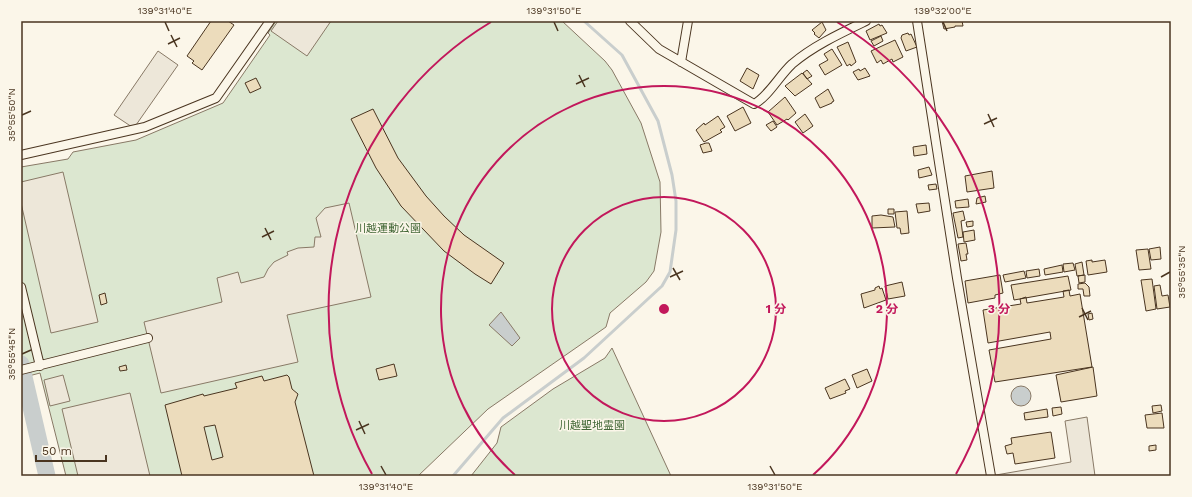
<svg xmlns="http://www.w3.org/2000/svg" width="1192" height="497" viewBox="0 0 1192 497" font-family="'Work Sans','Noto Sans JP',sans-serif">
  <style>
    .green { fill: #dce7d0; stroke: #887966 }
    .parking { fill: #ede7d9; stroke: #887966 }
    .water { fill: #c9cecd; stroke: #887966 }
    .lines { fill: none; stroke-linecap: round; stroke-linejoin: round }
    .stream { stroke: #c9cecd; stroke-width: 3 }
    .river { stroke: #c9cecd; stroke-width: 17 }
    .building { fill: #ecdcbc; stroke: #4a3520; fill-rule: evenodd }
    .minor-casing { stroke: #4a3520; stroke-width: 10 }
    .minor { stroke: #fbf6e9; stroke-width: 8 }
    .ticks { fill: none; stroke: #4a3520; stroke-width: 1.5 }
    .ring { fill: none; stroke: #c2185b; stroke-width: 2 }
    .labels { text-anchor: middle; stroke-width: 3; stroke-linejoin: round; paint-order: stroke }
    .park-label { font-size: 11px; fill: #436837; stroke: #fbf6e9 }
    .centre { fill: #c2185b; stroke: #fbf6e9; stroke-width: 2 }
    .ring-label { font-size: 12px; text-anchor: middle; font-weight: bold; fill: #c2185b; stroke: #fbf6e9; stroke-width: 3; stroke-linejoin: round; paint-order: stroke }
    .neatline { fill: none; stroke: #4a3520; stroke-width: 1.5 }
    .ticks-label { font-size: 10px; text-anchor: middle; fill: #4a3520 }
  </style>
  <rect width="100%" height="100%" fill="#fbf6e9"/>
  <path class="green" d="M276 21H562L605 61 612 70 641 123 660 182 661 232 654 271 646 282 610 313 606 327 488 409 418 476H66L40 373 21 378V167L68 159 73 152 136 140 223 103 270 35 268 33Z
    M612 348 671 476H471L497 443 501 427 553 389 605 358Z"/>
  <path class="parking" d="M278 21H331L307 56 271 31Z
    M158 51 178 65 136 125 132 127 114 115Z
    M63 172 98 322 51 333 21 203V182Z
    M349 203 371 297 287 315 298 362 161 393 144 322 222 302 217 278 238 272 241 283 264 277 268 269 274 262 288 255 287 252 298 248 314 247 315 237H321L316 218 325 208Z
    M63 375 70 401 50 406 44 380Z
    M130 393 150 476H78L62 409Z
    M1087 417 1095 476H996V475L1071 462 1065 421Z"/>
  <path class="water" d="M501 312 520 338 512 346 489 325Z
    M1011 396a10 10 0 1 1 20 0a10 10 0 1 1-20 0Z"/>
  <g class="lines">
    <path class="stream" d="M453 476 503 418 584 358 662 286 670 272 676 230V201L672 175 658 121 622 55 584 21"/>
    <path class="river" d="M21 364 47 476"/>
  </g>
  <path class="building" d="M211 21H228L234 25 202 70 192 63 194 61 187 56Z
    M942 21H962L963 26H955V27L944 29Z
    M822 22 826 30 819 38 814 34 815 33 812 30Z
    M879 24 880 26 882 25 887 33 870 40 866 31Z
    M908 33 909 35 911 34 917 47 906 51 901 38 902 35Z
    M881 36 883 41 874 46 871 41Z
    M895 40 903 57 893 62 892 59 883 64 881 60 877 63 871 51Z
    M848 42 856 62 851 66 850 64 847 66 837 47Z
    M832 49 842 65 825 75 819 65 828 60 824 54Z
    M747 68 759 75 753 89 740 81Z
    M865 68 870 76 858 80 853 72 859 69 860 71Z
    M807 70 812 76 807 79 803 73Z
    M802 73 812 84 795 96 785 86Z
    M256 78 261 88 250 93 245 83Z
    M828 89 834 101 832 102V103L820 108 815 98Z
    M785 97 796 113 788 120 787 119 777 125 768 112Z
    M743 107 751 123 735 131 727 116Z
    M373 109 398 158 426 196 444 216 464 235 504 263 491 284 475 274 444 251 401 206 376 168 351 119Z
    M805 114 813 126 803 133 795 122Z
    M718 116 725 127 720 130 722 132 704 142 696 130 704 123 705 125Z
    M773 121 777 127 771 131 766 125Z
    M706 143H709L712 151 703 153 700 145Z
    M926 145 927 154 914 156 913 147Z
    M929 167 932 175 919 178 918 170Z
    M992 171 994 188 967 192 965 176Z
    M936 184 937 189 929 190 928 185Z
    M985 196 986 202 976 204 977 198Z
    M968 199 969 207 956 208 955 201Z
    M929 203 930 211 918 213 916 204Z
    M888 209H894V214H888Z
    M907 211 909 233 901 234 900 228H897L895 212Z
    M963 211 965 220 961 221 963 237 958 238 953 213Z
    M881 215 893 217 895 227 872 228V216Z
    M973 221V226L967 227 966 222Z
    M974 230 975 240 964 242 963 232Z
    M966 243 968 254H966L967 260 961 261 958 244Z
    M1160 247 1161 259 1151 260 1149 249Z
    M1148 249 1151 269 1139 270 1136 250Z
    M1092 260V262L1105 260 1107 272 1088 275 1086 261Z
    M1082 262 1084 275 1077 276 1075 264Z
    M1073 263 1075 270 1064 272 1063 264Z
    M1062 265 1063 272 1045 275 1044 269Z
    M1039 269 1040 276 1027 278 1026 271Z
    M1024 271 1026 278 1005 282 1003 275Z
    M1000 275 1003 293 995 295V298L968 303 965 281Z
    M1085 275V282L1079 283 1078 276Z
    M1068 276 1071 290 1014 300 1011 285Z
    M1152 279 1156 309 1146 311 1141 280Z
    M902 282 905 296 888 299 885 286Z
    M1085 283 1089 287 1090 296H1084L1083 289H1078V284Z
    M1160 285 1162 296 1168 295 1170 307 1157 309 1154 286Z
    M879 286 880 289 882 288 886 300 864 308 861 294 875 290V288Z
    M1069 290 1070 296 1080 294 1092 367 995 382 989 350 1051 339 1050 332 988 343 983 310 1021 304 1020 299 1026 297 1027 303 1064 297 1063 291Z
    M105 293 107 303 101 305 99 295Z
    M1092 313 1093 319 1089 320 1088 314Z
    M394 364 397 376 379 380 376 369Z
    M126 365 127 370 120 371 119 367Z
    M1093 367 1097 396 1061 402 1056 375Z
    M867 369 872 381 857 388 852 375Z
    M287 375 289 377 292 389 298 394 295 402 314 476H182L165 405 203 394 204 396 237 388 235 383 262 376 264 381ZM215 425 223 457 212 460 204 427Z
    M845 379 850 389 845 391 846 393 830 399 825 388Z
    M1161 405 1162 411 1153 413 1152 406Z
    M1061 407 1062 414 1053 416 1052 408Z
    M1047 409 1048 417 1025 420 1024 413Z
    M1162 413 1164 428H1147L1145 415Z
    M1051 432 1055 458 1015 464 1013 453 1007 454 1005 446 1012 444 1011 438Z
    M1156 445V450L1149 451V446Z"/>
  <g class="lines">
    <defs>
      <path id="minor" d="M630 21 659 49 754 104C768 97 779 76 792 64 813 46 841 33 866 21
        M917 21 957 278 991 476
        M681 62 688 21
        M21 155 145 127 216 98 270 21
        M21 287 40 366
        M21 370 148 338"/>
    </defs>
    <use href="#minor" class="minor-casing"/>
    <use href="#minor" class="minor"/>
  </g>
  <path class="ticks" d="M165 22 169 31M554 22 558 31M943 22 947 31M171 35 177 47M168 44 180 38M579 75 585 87M576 84 589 78M988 114 994 127M22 115 31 111M984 124 997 118M265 228 271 240M262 237 274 231M673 268 680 280M670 277 683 271M1161 277 1170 272M1082 308 1088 320M1079 317 1091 311M22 354 31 350M359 421 365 434M356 430 369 424M381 466 386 475M770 466 775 475"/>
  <g class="ring">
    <circle cx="664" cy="309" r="112"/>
    <path d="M515 475A223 223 0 1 1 813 475"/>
    <path d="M372 474A335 335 0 0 1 491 22M837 22A335 335 0 0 1 956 474"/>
  </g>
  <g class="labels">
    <g class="park-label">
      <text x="388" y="232">川越運動公園</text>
      <text x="592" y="429">川越聖地霊園</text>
    </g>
  </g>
  <circle cx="664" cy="309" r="6" class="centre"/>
  <g class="ring-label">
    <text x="776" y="313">1 分</text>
    <text x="887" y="313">2 分</text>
    <text x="999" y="313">3 分</text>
  </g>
  <rect width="1192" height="497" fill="none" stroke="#fbf6e9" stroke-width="44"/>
  <path d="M36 455v6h70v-6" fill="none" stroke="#4a3520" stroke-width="2"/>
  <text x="42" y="455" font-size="12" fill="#4a3520" stroke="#fbf6e9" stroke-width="3" paint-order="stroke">50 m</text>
  <rect x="22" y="22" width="1148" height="453" class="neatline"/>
  <g class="ticks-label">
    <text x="165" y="14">139°31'40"E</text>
    <text x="554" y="14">139°31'50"E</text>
    <text x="943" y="14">139°32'00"E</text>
    <text transform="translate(11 115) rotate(-90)" y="4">35°55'50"N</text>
    <text transform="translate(1181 272) rotate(-90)" y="4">35°55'35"N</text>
    <text transform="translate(11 354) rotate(-90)" y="4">35°55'45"N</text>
    <text x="386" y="490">139°31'40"E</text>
    <text x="775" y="490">139°31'50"E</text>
  </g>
</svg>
